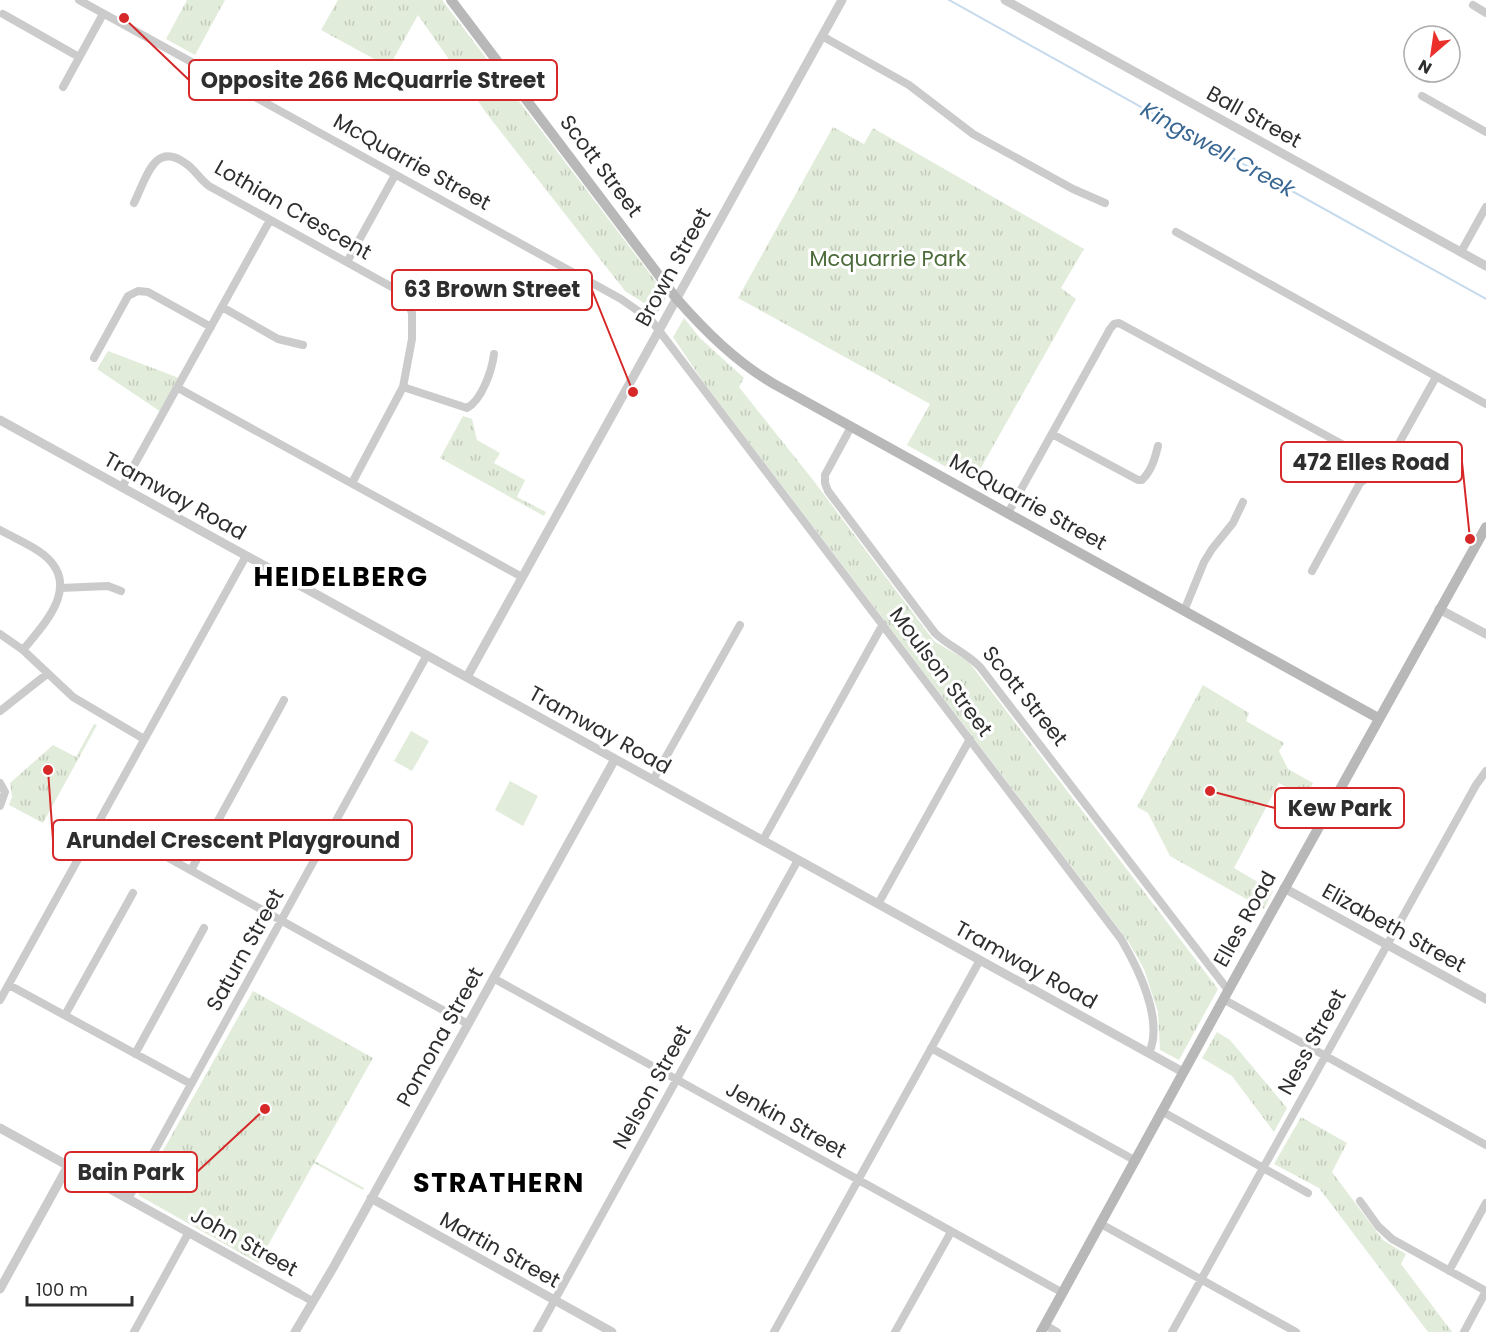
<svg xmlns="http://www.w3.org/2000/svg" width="1486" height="1332" viewBox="0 0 1486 1332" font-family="Poppins,sans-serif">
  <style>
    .grass { fill: url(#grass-tufts) }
    .pitch { fill: #e2ecdb }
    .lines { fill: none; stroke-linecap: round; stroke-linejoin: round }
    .stream { stroke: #c6daed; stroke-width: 2 }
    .minor { stroke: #cbcbcb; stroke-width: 8 }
    .tertiary { stroke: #cbcbcb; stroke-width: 9 }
    .secondary { stroke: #b8b8b8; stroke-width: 10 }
    .labels { text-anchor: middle; stroke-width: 6; stroke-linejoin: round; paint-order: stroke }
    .street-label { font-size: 21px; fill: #2e2e2e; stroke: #fff }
    .park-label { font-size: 21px; fill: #4c6b3a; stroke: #fff }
    .water-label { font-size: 22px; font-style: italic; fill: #396793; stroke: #fff }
    .district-label { font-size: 27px; font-weight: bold; letter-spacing: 1.5px; fill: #000; stroke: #fff }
    .leader { fill: none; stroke: #d62828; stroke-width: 2 }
    .callout-dot { fill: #d62828; stroke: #fff; stroke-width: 2 }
    .callout { fill: #fff; stroke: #d62828; stroke-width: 2 }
    .callout-label { font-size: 22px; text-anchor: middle; font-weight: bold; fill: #2e2e2e }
  </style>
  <defs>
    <pattern id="grass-tufts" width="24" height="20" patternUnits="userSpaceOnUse" patternTransform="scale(1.5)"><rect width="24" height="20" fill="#e2ecdb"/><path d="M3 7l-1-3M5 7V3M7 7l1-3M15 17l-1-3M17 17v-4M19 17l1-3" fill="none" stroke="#c2cbbc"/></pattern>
  </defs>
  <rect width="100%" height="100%" fill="#fff"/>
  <path class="grass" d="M187 0H225L195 55 166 39Z
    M338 0H442L667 296 658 312 625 291 487 114 418 15 389 67 321 30Z
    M833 127 864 144 873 128 1084 249 1061 288 1076 299 973 482 907 445 930 404 738 298Z
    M684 318 700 338 744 378 739 387 813 480 934 641 969 662 1218 989 1179 1060 1160 1050 1158 1012 1144 969 1128 941 704 383 673 337Z
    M108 351 179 378 161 412 97 369Z
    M463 416 472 419 477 440 500 453 494 463 525 480 517 497 546 512 544 516 440 458Z
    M1203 685 1249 713 1246 721 1284 743 1279 751 1288 769 1313 783 1306 799 1279 783 1234 868 1273 891 1264 909 1170 856 1148 813 1137 807Z
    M94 724 97 725 43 823 9 805 12 797 10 783 53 745 76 757Z
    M253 991 373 1058 315 1161 364 1188 363 1190 314 1163 258 1263 138 1195Z
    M1217 1032 1230 1040 1287 1108 1274 1132 1232 1076 1202 1058Z
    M1301 1117 1347 1143 1332 1172 1383 1240 1406 1254 1401 1264 1452 1332H1428L1319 1188 1274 1164Z"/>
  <path class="pitch" d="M411 731 429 741 412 771 394 761Z
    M510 781 538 796 523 826 495 810Z
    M166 1161 206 1183 188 1217 147 1194Z"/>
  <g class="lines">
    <path class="stream" d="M949 0 1486 299"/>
    <path class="minor" d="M79 0 621 299 651 320 1121 939C1138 968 1164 1020 1149 1053
      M1473 5 1486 13
      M3 14 79 57
      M822 36 909 85 973 134 1073 189 1105 203
      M63 87 103 14
      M1422 96 1486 132
      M134 203C146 179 154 141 185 163 195 169 199 179 209 186L399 291 405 296 412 313V339L403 387 352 483
      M1176 232 1486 404
      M1461 252 1486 207
      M347 262 395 175
      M222 307 278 339 303 345
      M94 358 128 296 138 291 148 292 211 327
      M403 387 467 408C482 400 492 370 494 354
      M178 388 522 577
      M851 427 825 475V483L828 491 935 633C948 646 967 653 980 667L1228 990
      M1052 434 1138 480H1142C1152 470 1155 458 1158 446
      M122 487 270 220
      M1008 513 1110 329 1114 324 1119 323 1384 467
      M0 530C14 538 32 545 44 555 82 586 44 624 23 650
      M1312 571 1360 483 1389 461 1436 377
      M60 588 108 586 121 591
      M1184 611 1204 562 1212 549 1233 523 1243 502
      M0 634 23 650 73 697 144 739
      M0 711 47 674
      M653 780 740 625
      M0 783 5 792 0 806
      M100 820 468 1024
      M763 840 883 624
      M191 870 284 700
      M878 904 970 739
      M493 978 1063 1293
      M9 985 191 1084
      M1223 999 1486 1145
      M0 1000 246 556
      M65 1015 133 893
      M931 1048 1136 1161
      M135 1054 204 928
      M1163 1112 1308 1193
      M128 1199 427 655
      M1360 1201 1378 1226 1392 1239 1486 1291 1464 1332
      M1101 1224 1296 1332
      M1449 1271 1486 1203
      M298 1293 312 1301
      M1045 1325 1057 1332
      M134 1332 189 1232
      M537 1332 798 860
      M774 1332 980 960
      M895 1332 951 1232
      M1172 1332 1476 785 1486 771"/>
    <path class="tertiary" d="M1005 0 1486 266
      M0 420 1183 1072
      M1439 609 1486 634
      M467 677 842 0
      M1284 888 1486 999
      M0 1128 298 1293
      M371 1198 612 1332
      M0 1289 68 1166
      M295 1332 333 1268 615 759"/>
    <path class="secondary" d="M451 0 676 298C705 331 736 362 774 384L1378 718
      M1041 1332 1245 960 1486 527"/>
  </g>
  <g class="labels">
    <g class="street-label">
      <text transform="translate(1254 117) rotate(29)" y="7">Ball Street</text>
      <text transform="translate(412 162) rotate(29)" y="7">McQuarrie Street</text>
      <text transform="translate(601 166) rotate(53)" y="7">Scott Street</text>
      <text transform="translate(293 210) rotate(30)" y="7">Lothian Crescent</text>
      <text transform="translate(673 267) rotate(-61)" y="7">Brown Street</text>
      <text transform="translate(175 496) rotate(29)" y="7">Tramway Road</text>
      <text transform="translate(1028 502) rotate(29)" y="7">McQuarrie Street</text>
      <text transform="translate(941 672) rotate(53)" y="7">Moulson Street</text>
      <text transform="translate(1025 696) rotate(51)" y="7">Scott Street</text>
      <text transform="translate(600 730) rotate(29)" y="7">Tramway Road</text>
      <text transform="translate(1245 919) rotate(-61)" y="7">Elles Road</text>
      <text transform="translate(1394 928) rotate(29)" y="7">Elizabeth Street</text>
      <text transform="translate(245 950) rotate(-61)" y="7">Saturn Street</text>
      <text transform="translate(1026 965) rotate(29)" y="7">Tramway Road</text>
      <text transform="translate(440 1037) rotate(-61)" y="7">Pomona Street</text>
      <text transform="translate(1312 1042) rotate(-61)" y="7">Ness Street</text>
      <text transform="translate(652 1087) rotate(-61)" y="7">Nelson Street</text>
      <text transform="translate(786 1120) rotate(29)" y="7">Jenkin Street</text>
      <text transform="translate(244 1242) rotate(29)" y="7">John Street</text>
      <text transform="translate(500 1250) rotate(29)" y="7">Martin Street</text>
    </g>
    <g class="park-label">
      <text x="888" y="266">Mcquarrie Park</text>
    </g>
    <g class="water-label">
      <text transform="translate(1218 149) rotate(29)" y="8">Kingswell Creek</text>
    </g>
    <g class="district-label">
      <text x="341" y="586">HEIDELBERG</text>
      <text x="499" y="1192">STRATHERN</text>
    </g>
  </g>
  <path class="leader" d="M124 18L189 80M633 392L592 290M1470 539L1462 462M1210 791L1275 808M48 770L53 840M265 1109L197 1172"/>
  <g class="callout-dot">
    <circle cx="124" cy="18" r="6"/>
    <circle cx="633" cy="392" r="6"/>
    <circle cx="1470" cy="539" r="6"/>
    <circle cx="1210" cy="791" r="6"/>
    <circle cx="48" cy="770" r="6"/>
    <circle cx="265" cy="1109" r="6"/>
  </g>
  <g class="callout">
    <rect x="189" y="60" width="368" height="40" rx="6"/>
    <rect x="392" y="270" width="200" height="40" rx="6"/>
    <rect x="1281" y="442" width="181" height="40" rx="6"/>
    <rect x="1275" y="788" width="129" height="40" rx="6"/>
    <rect x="53" y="820" width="359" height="40" rx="6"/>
    <rect x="65" y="1152" width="132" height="40" rx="6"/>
  </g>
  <g class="callout-label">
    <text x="373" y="88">Opposite 266 McQuarrie Street</text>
    <text x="492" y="297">63 Brown Street</text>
    <text x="1371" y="470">472 Elles Road</text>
    <text x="1340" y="816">Kew Park</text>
    <text x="233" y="848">Arundel Crescent Playground</text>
    <text x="131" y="1180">Bain Park</text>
  </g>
  <g transform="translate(1432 54) rotate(209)"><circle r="28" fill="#ffffff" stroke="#ababab" stroke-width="1.5"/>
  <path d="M0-4.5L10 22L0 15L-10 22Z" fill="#eb2f2a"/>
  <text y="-9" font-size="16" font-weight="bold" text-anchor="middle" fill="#2e2e2e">N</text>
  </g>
  <path d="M27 1296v9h105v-9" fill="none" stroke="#2e2e2e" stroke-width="3"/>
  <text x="36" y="1296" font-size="18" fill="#2e2e2e" stroke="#ffffff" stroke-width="4.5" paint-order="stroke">100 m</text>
</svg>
